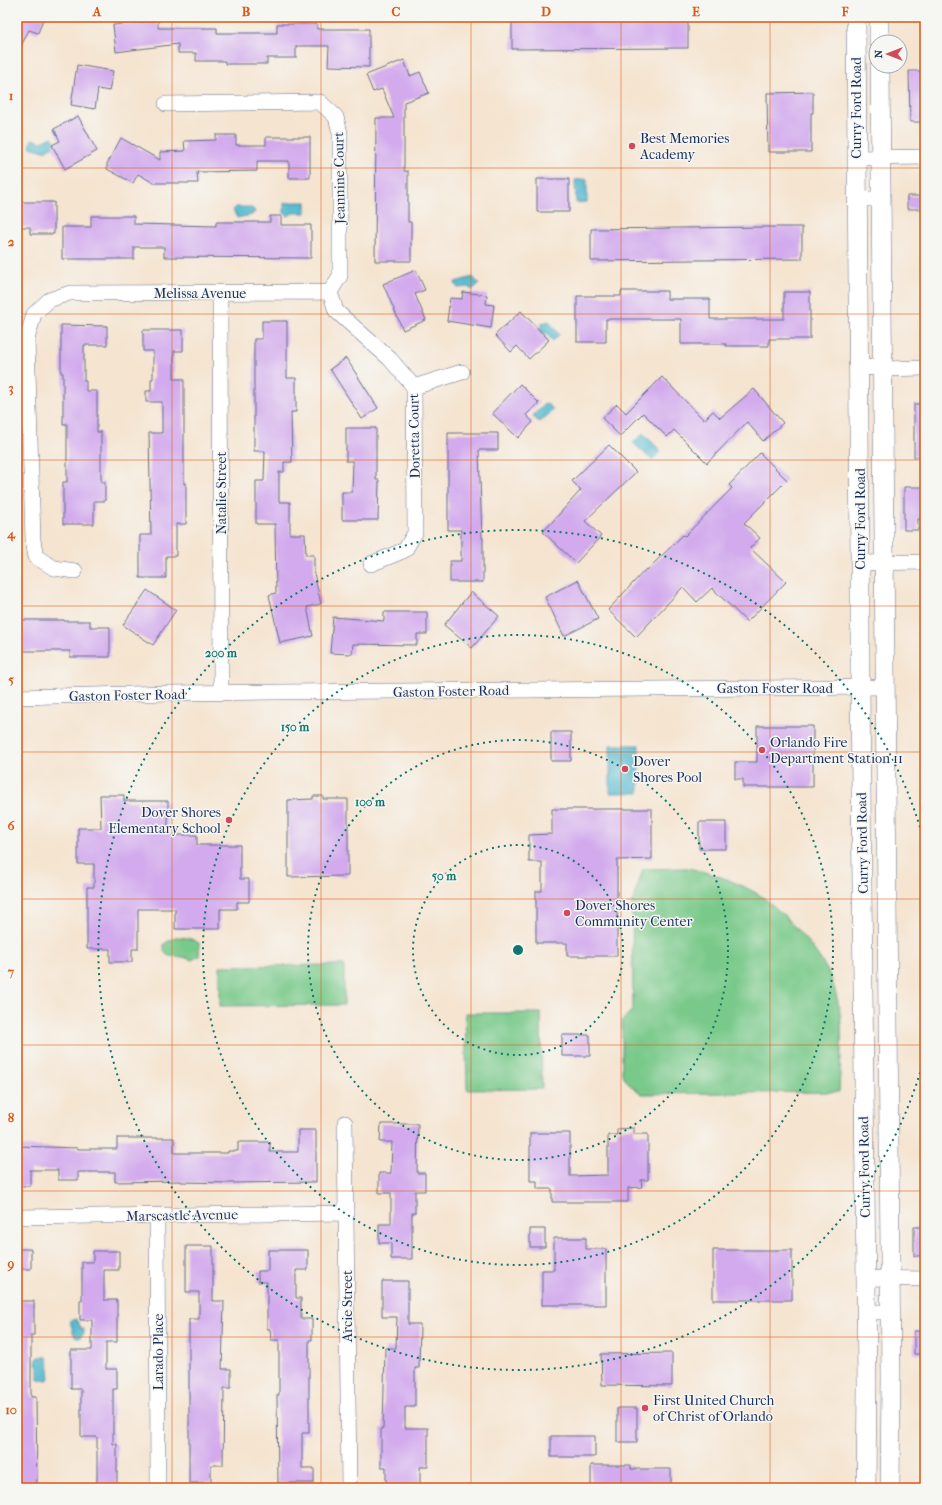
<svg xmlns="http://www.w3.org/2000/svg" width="942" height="1505" viewBox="0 0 942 1505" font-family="'IM FELL French Canon',serif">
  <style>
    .green { fill: #79c98a; stroke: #4a7c74 }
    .water { fill: #4eb7cc; stroke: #347395 }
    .building { fill: #d2aaed }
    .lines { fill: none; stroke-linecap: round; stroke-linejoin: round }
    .minor-casing { stroke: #676e86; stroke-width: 16 }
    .major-casing { stroke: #676e86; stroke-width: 20 }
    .minor { stroke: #fff; stroke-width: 15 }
    .major { stroke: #fff; stroke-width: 19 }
    .grid { fill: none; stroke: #de5710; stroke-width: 1; stroke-opacity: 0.55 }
    .ring { fill: none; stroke: #0f766e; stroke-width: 2; stroke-dasharray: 2 4 }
    .poi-dot { fill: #d1495b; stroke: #f6f6f2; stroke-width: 1.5 }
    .labels { text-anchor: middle; stroke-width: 3; stroke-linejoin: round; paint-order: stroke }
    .street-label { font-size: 14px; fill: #1b2f5e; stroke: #f6f6f2 }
    .poi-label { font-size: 14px; fill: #1b2f5e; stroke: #f6f6f2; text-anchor: start }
    .centre { fill: #0f766e; stroke: #f6f6f2; stroke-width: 2 }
    .ring-label { font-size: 12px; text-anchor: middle; font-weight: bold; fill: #0f766e; stroke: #f6f6f2; stroke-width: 3; stroke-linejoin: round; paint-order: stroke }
    .neatline { fill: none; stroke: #de5710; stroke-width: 1.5 }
    .grid-label { font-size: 13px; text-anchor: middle; font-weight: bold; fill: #de5710 }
  </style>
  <rect width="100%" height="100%" fill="#f6f6f2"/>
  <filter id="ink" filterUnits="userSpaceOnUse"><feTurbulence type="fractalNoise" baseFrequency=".025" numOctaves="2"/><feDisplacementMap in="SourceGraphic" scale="8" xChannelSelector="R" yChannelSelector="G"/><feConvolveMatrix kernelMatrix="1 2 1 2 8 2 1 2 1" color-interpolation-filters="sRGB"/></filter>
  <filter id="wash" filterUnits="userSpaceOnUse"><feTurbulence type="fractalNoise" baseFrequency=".012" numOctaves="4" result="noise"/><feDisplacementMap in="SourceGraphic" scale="16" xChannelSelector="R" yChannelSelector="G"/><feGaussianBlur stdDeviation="0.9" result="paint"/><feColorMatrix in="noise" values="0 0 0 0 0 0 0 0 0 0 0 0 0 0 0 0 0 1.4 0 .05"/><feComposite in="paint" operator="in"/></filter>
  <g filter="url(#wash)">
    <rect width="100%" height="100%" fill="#f5e4d0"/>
    <path class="green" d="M688 868C712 873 735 881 756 893 779 906 817 949 828 972 832 980 835 989 837 998 845 1026 840 1063 839 1092L642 1094 631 1086 622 1074V1021L633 1009 632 903 643 869Z
      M175 937C185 937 192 938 200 944L199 956 192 960C189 959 185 957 182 957 172 955 163 960 164 944Z
      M344 965V1005L220 1006V966Z
      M465 1013H541L542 1089 467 1090Z"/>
    <path class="water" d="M52 137 57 144 44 151 30 147 32 139 42 142Z
      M587 179V202L576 203 575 180Z
      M296 202H306V213H293L288 216 284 213V203Z
      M236 207H250L254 210 255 212 252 215 237 218 233 210Z
      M473 277 479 284 472 290 468 287 458 288 456 286 455 282Z
      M549 321 559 335 553 341 546 333H543L540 330 542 323Z
      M545 403 548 404 552 408V411L540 422H539L533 417 534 414Z
      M643 433 661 451 652 460 633 443Z
      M610 745H639V793H610Z
      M77 1319 81 1329H84V1333L80 1338H78L74 1335 70 1321Z
      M39 1357H47L48 1359 50 1378 47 1380H40L38 1379V1366L36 1364 37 1359Z"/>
    <g id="blocks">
      <path class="building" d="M17 17H44L38 33 29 30 17 54Z
        M512 17H688V48L512 49Z
        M158 20V28H217V33H277V24H317V29H369V67L328 66 329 46H296V58H267V64H225V61H196V53H178V44L116 52 113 25Z
        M404 60 410 76 420 72 429 93 404 102V171H408V222H411V261H375L376 118H394L382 89 373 92 366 75Z
        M77 65 113 71 109 91 98 89 95 109 71 105Z
        M909 71H925V122H910Z
        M813 92V113H811V152H768L767 93Z
        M78 116 97 151 65 169 52 145 60 141 54 129Z
        M216 135H236V145H266V137H310V178H289V161H257V171L197 172 198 183H154L138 174 133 183 107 169V164L121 138 160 160V152L185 151 184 141 216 140Z
        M537 179H569V212H537Z
        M907 196H925V209H907Z
        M17 202H54V234H30V227H17Z
        M91 216H134V224L216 226V222H270V216H281V225H311V258L164 257V247H134V259H62V227H91Z
        M768 227H802V259L591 261V229Z
        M416 270 425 290 415 294 426 320 403 330 383 284Z
        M621 291H667V299H710V319H784V292H810V339H769V346H726V344H681V319H606V342H577V296H621Z
        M463 292 487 295 486 304 494 305 491 328 447 321 450 298 462 299Z
        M521 311 549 340 529 359 517 346 511 352 495 335Z
        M262 321H287V378H296V412H291L292 462H284V472H279V502H290V534H305L306 555H314V573L321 604 307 607 313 636 280 643 269 595 276 593 275 524H256V481H264L265 451H254V339H262Z
        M61 325 107 326V345H84V381H86V391H97V432H101V482H105V501H94V524H63V482H67V424H63V373H61Z
        M143 330H183V351H174V379H184V484H186V524H176V556H166V578H140V535H151L149 433H162V402H146V391H151V379H153V351H143Z
        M346 358 378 408 362 419 330 369Z
        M662 377 704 420 713 411 720 418 754 389 783 423 763 441 747 422 707 463 674 430 667 437 643 413 620 436 602 418 617 404 626 413Z
        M520 384 539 403 526 415 533 422 518 438 492 413Z
        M914 404H925V457H914Z
        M346 428H376V480H379L378 520H342V492H352L353 461H346Z
        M448 433H498V450H479L482 538H483V582H450V561H461V530H448Z
        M609 445 636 472 585 521 601 536 576 563 543 532 581 490 572 481Z
        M760 453 787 480 744 523 760 538 750 548 786 582 747 622 712 588 697 602 683 587 636 637 608 610 646 569 647 570 683 535 685 536 732 488 729 485Z
        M904 487H925V519H918V530H904Z
        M578 580 598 619 564 636 545 597Z
        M147 590 176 610 153 645 123 625Z
        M471 592 499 616 472 648 444 625Z
        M384 612H427V634H417V645L353 644 352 654 330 653 333 617 384 621Z
        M20 620H64V621H90V627H110V657H70V651H20Z
        M757 726H813V787H743V779H735V762H757Z
        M551 732H571V761H551Z
        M100 795H124V801H168V835H197V845H240V879H249V902H237V909H220V929H175V909H138V949H132V962H110V949H87V887H94V864H78V828H101Z
        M313 796H323V799H348V876L288 877V800L313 799Z
        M552 809H652V859L617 860V956H567V943H536V891H542V862H529V835L552 834Z
        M699 822H726V849H699Z
        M562 1035H590V1056H562Z
        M381 1124H418L417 1173H425V1191H415V1213H412V1259H391V1243H379V1224H391V1193H379V1173H391L392 1142H380Z
        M634 1128V1134H648V1180H641L642 1187 628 1188V1202H552V1189H537V1181H530V1133H570V1176L608 1175V1135H617V1129Z
        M298 1130H316V1182L228 1183 181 1182V1181L115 1182V1172H78V1180H58V1170H30V1186H17V1146L78 1148V1149H117V1138H174V1153H228V1151H238V1142H270V1152H298Z
        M914 1227H925V1256H914Z
        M530 1229H545V1247H530Z
        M554 1238H586V1249H606V1305H542V1270H554Z
        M186 1246H213V1301H224L222 1369H231V1388H224L223 1465H211V1483H189V1319H199V1292H186Z
        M17 1249H31V1269H17Z
        M268 1250H308V1270H296V1298H301V1319H312V1340H309V1433H302V1468H314V1483H278L277 1395H279V1340H271L270 1329H267V1282H258V1271H268Z
        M713 1250H792V1300H713Z
        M93 1251H119V1270H104V1300H117V1342H106V1369H117V1389H113V1444H117V1486H97V1437H81V1389H71V1350H92V1320H80V1300H82V1262H93Z
        M382 1281H408V1324H420L419 1368H415V1407H405V1428H428V1467H420V1488H386V1467H381V1428H383L385 1348H396L397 1317H382Z
        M17 1301H34V1335H31V1397H36L37 1485H17Z
        M914 1331H925V1354H914Z
        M672 1353V1386L602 1385 601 1354Z
        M617 1408H637V1442H617Z
        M551 1436H595V1457H551Z
        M591 1465H631V1469H671V1488H591Z"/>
    </g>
  </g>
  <g filter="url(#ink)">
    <use href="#blocks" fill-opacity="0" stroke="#676e86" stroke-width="1"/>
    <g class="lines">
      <defs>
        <path id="minor" d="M166 104 320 102 336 117 340 133V276L330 292
          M856 158 925 157
          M857 199H881
          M330 292 336 311 390 359 414 387 415 533 405 550 371 564
          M220 293 221 693
          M859 366 882 369 925 368
          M414 387 462 372
          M860 563 925 562
          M75 571 54 568 36 557 33 540 27 339 34 314 49 300 70 293 330 292
          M17 697 169 693 884 687
          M345 1123 349 1488
          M157 1216 158 1488
          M17 1217 346 1213
          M865 1278 925 1279
          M866 1312H890"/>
        <path id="major" d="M856 17 860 563V688L867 1383 866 1488
          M879 17V42
          M880 66 891 1377 890 1488"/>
      </defs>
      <use href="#minor" class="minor-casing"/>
      <use href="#major" class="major-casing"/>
      <use href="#minor" class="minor"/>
      <use href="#major" class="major"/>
    </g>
  </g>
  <path class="grid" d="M172 17V1488M321 17V1488M471 17V1488M621 17V1488M770 17V1488M17 168H925M17 314H925M17 460H925M17 606H925M17 752H925M17 899H925M17 1045H925M17 1191H925M17 1337H925"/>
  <g class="ring">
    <circle cx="518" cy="950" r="105"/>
    <circle cx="518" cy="950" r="210"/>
    <circle cx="518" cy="950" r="315"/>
    <path d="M925 1055A420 420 0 1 1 925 845"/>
  </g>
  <g class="poi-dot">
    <circle cx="632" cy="146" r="4"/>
    <circle cx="762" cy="750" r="4"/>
    <circle cx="625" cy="769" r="4"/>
    <circle cx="229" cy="820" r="4"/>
    <circle cx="567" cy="913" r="4"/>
    <circle cx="645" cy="1408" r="4"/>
  </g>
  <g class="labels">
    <g class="street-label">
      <text transform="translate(856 108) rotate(-90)" y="5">Curry Ford Road</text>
      <text transform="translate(339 178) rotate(-91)" y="5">Jeannine Court</text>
      <text x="200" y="298">Melissa Avenue</text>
      <text transform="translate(414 436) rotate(-91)" y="5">Doretta Court</text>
      <text transform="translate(221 493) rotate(-90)" y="5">Natalie Street</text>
      <text transform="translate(860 519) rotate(-90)" y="5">Curry Ford Road</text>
      <text x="775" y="693">Gaston Foster Road</text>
      <text transform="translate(451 691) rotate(-1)" y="5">Gaston Foster Road</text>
      <text transform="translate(127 695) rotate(-1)" y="5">Gaston Foster Road</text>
      <text transform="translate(862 843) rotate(-91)" y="5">Curry Ford Road</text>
      <text transform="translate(864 1167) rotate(-91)" y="5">Curry Ford Road</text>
      <text transform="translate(182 1215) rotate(-1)" y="5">Marscastle Avenue</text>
      <text transform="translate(347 1306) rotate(-90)" y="5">Arcie Street</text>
      <text transform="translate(158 1352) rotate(-90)" y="5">Larado Place</text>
    </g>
    <g class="poi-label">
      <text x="640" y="143">Best Memories<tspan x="640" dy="16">Academy</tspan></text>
      <text x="770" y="747">Orlando Fire<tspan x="770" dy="16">Department Station 11</tspan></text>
      <text x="633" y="766">Dover<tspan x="633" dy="16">Shores Pool</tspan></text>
      <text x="221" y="817" text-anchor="end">Dover Shores<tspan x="221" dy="16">Elementary School</tspan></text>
      <text x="575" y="910">Dover Shores<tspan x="575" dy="16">Community Center</tspan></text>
      <text x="653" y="1405">First United Church<tspan x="653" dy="16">of Christ of Orlando</tspan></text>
    </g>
  </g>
  <circle cx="518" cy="950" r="6" class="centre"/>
  <g class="ring-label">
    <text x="221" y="657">200 m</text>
    <text x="295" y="731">150 m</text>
    <text x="370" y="806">100 m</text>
    <text x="444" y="880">50 m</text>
  </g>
  <rect width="942" height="1505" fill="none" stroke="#f6f6f2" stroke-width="44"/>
  <g transform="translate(888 54) rotate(270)"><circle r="19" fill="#f6f6f2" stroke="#9ea6b7"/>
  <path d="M0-3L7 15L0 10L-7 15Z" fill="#d1495b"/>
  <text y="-6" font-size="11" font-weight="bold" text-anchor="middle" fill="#1b2f5e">N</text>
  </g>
  <rect x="22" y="22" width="898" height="1461" class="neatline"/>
  <g class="grid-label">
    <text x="97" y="16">A</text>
    <text x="246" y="16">B</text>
    <text x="396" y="16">C</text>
    <text x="546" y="16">D</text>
    <text x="696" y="16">E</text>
    <text x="845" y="16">F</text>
    <text x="11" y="100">1</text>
    <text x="11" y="246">2</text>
    <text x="11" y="392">3</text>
    <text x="11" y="538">4</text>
    <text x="11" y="684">5</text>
    <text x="11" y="830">6</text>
    <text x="11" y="976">7</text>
    <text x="11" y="1122">8</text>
    <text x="11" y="1268">9</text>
    <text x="11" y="1414">10</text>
  </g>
</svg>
